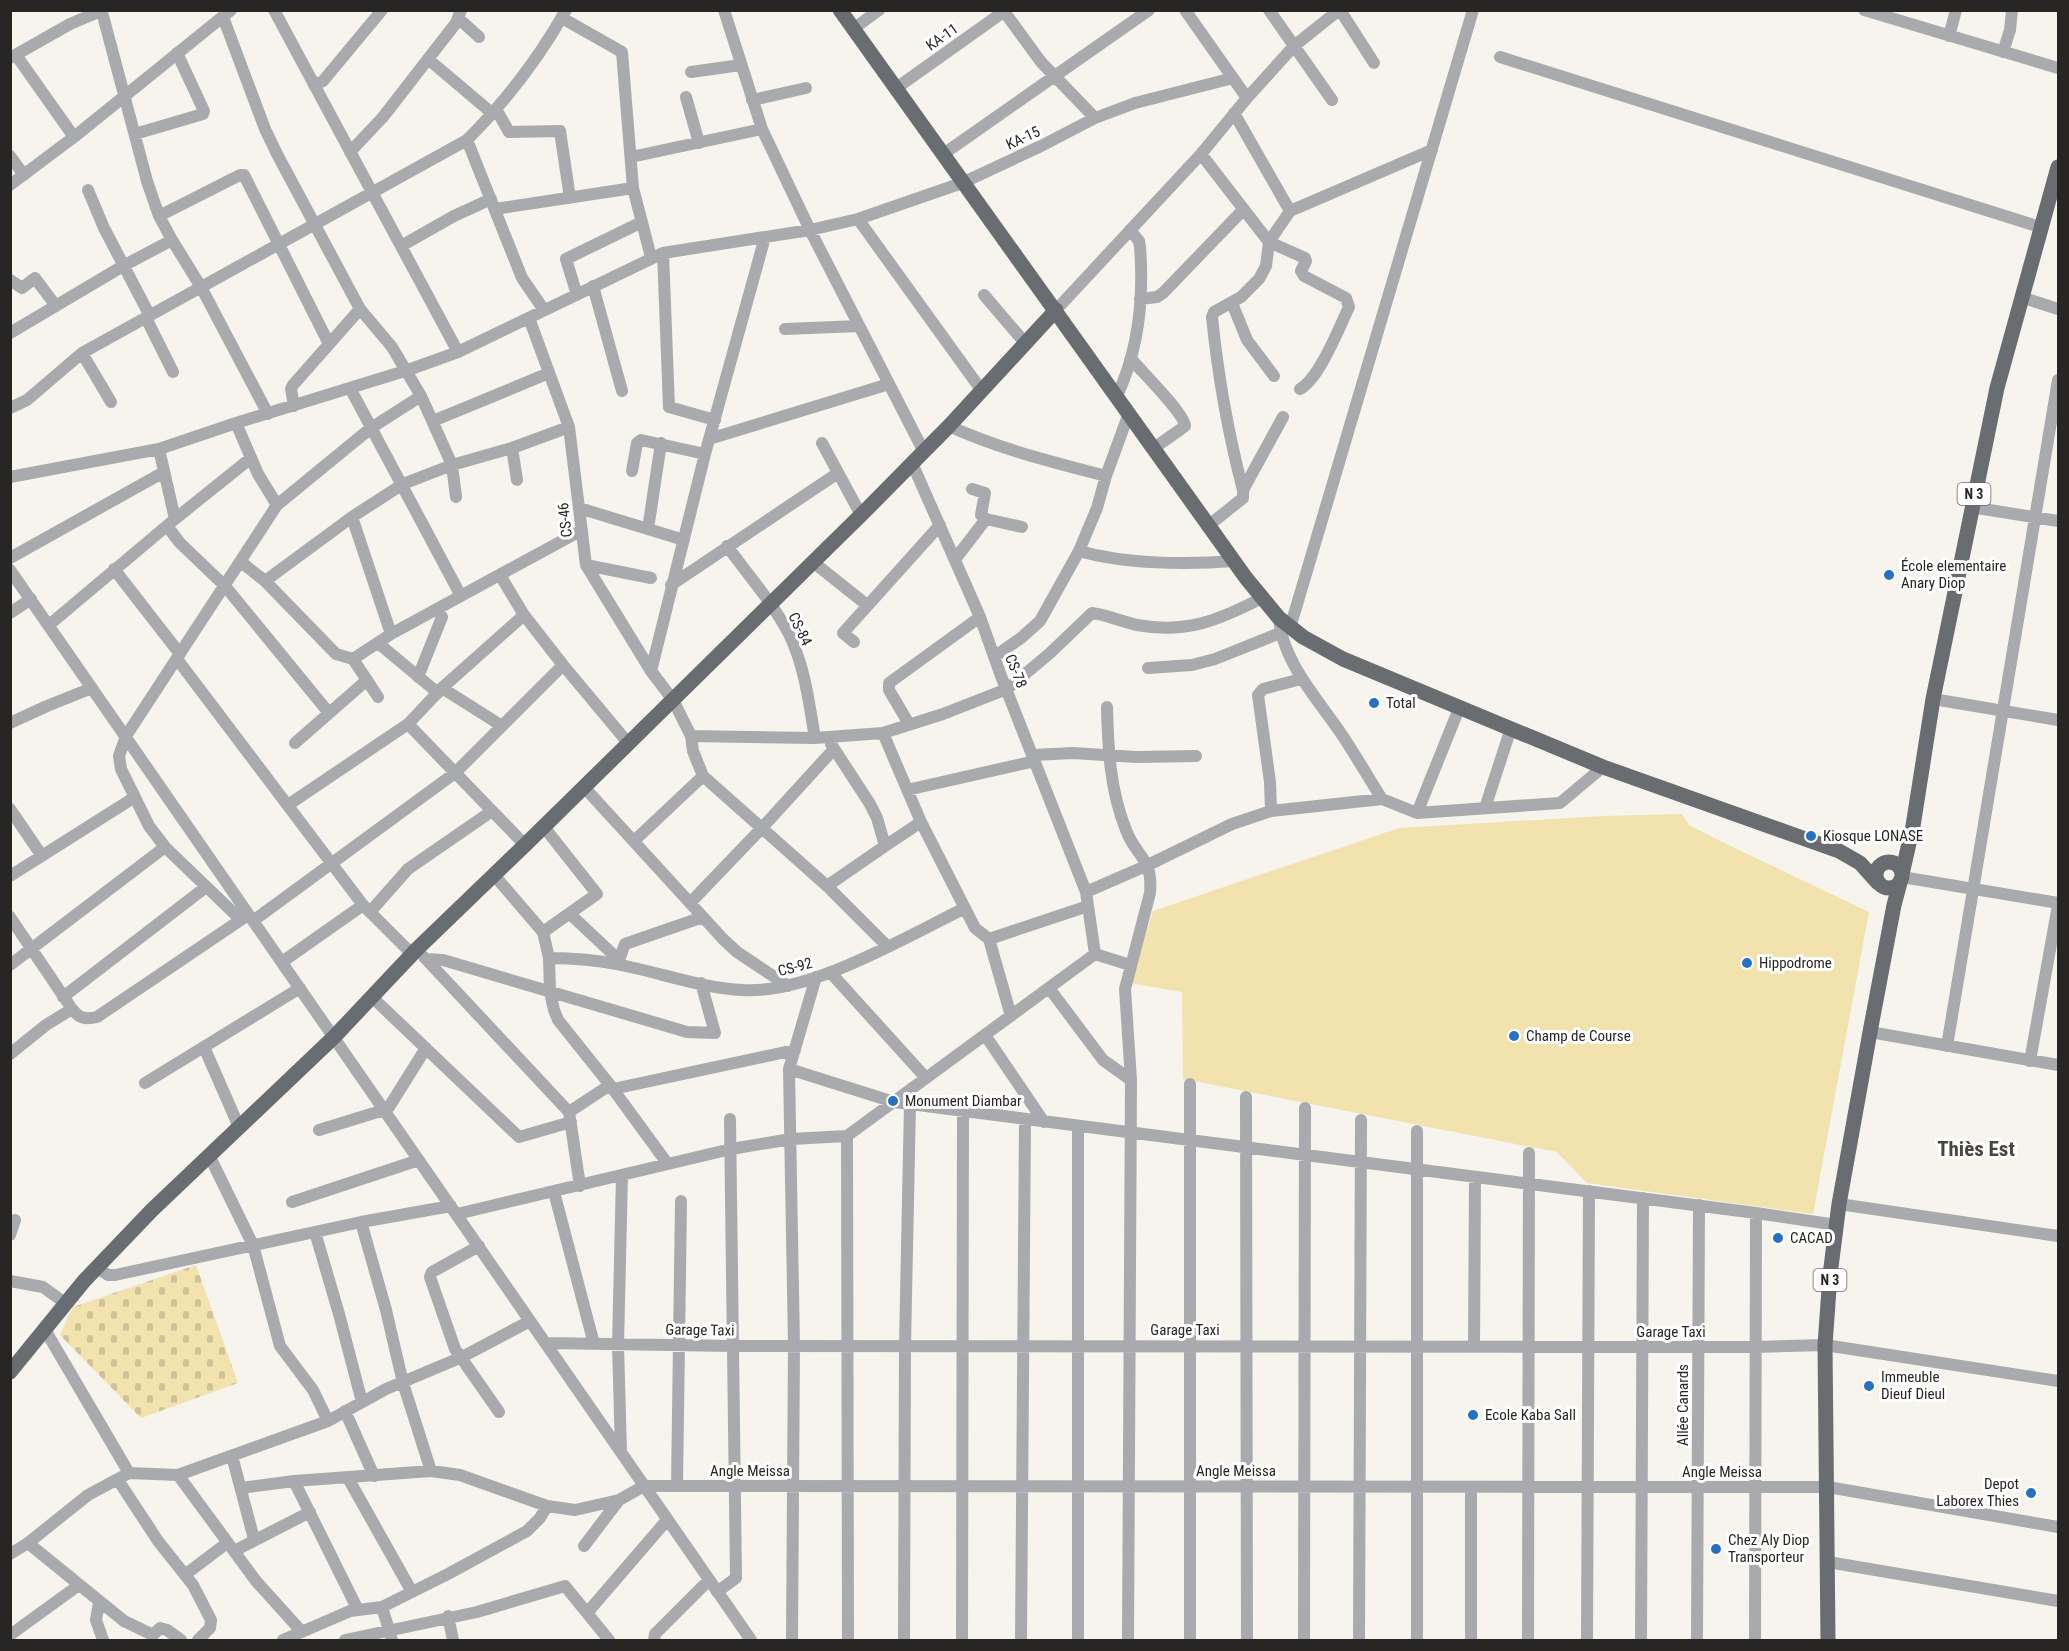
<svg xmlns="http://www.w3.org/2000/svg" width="2069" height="1651" viewBox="0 0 2069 1651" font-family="'Roboto Condensed',sans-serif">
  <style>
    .grass { fill: #f1e2ae }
    .cemetery { fill: url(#cemetery-stones) }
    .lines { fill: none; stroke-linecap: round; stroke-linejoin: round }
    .minor { stroke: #a8aaad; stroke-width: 12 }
    .major { stroke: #696d72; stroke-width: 15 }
    .poi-dot { fill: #2671c1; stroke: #fff; stroke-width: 2 }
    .labels { text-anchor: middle; stroke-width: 6; stroke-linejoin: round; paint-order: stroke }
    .shield { fill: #fff; stroke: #686766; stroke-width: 1.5 }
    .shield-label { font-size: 14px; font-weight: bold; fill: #272624 }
    .street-label { font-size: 15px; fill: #272624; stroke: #fff }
    .poi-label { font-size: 15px; fill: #272624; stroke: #fff; text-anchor: start }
    .district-label { font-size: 21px; font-weight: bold; fill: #474640; stroke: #fff }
  </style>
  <defs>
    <pattern id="cemetery-stones" width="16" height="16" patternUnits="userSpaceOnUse" patternTransform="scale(1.5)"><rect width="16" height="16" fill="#f1e2ae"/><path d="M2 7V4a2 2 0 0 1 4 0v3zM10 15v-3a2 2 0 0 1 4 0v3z" fill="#cfc296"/></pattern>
  </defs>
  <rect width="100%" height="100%" fill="#f6f4ec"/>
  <path class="grass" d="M1682 814 1689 825 1722 842 1869 912 1813 1214 1587 1183 1557 1152 1183 1079 1182 992 1130 983 1153 911 1399 828 1603 816Z"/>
  <path class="cemetery" d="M196 1265 238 1383 141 1418 60 1335 73 1307Z"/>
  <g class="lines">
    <path class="minor" d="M274 10 458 352
      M724 10 762 129 810 230 924 452
      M1003 10 1041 62 1095 118
      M1185 10 1247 98
      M1269 10 1332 100
      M1340 10 1374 63
      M1864 10 2058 68
      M223 17 265 129 277 154 360 309 293 385 291 389 294 406
      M458 18 479 37
      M562 18 622 52 633 188 651 257
      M853 29 879 10
      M1949 36 1956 10
      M2003 52 2010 30 2012 10
      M16 55 74 137
      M1500 57 2040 227
      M10 58 70 24 103 10
      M428 59 493 114
      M691 72 741 65
      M314 85 323 81 382 10
      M895 89 1006 10
      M686 97 699 143
      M752 100 806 88
      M496 109 509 132 560 131 570 198
      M1234 113 1290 211
      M135 134 203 114 204 111 177 53
      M467 140 522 278 544 310
      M350 152 383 117 456 23 461 10
      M1201 154 1269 242 1305 258 1306 261 1301 271 1304 276 1346 298 1349 307C1339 328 1319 379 1300 389
      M942 155 1149 10
      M10 156 24 175
      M631 157 762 129
      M10 185 74 137 231 10
      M88 190 104 228 150 316
      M495 209 633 188
      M159 216 240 175H244L329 344
      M858 219 982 391
      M172 240 201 287 268 414
      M401 246 454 216 491 199
      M663 253 669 407 715 420
      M10 280 22 288 35 278 56 306
      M593 286 622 391
      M577 295 566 259 642 222
      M984 295 1026 344
      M2021 297 2058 309
      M1140 299 1157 297 1163 293 1244 209
      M1232 303 1247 340 1274 376
      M360 309 392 347 421 396 452 465 456 497
      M1056 310 1201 154 1247 98 1294 46 1339 10
      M146 318 173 372
      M529 318 569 427 586 565 651 671 673 700 691 736 693 751 703 776 827 886 887 946
      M785 329 859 326
      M10 333 123 266 172 240 159 216 147 181 102 12
      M82 353 111 402
      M1132 360C1143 373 1184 413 1185 426L1181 429 1154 448
      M350 388 461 596
      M1117 396C1139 349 1144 298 1140 247L1139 241 1130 230
      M10 408 27 400 82 353 467 140C506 101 539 58 566 10
      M433 421 549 373
      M236 423 258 474 277 505
      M949 426C999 449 1053 462 1106 476
      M709 439 889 384
      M822 443 861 515
      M512 448 517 480
      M912 463 980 617 1001 676 1086 892 1095 954
      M632 471 637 443 641 440 705 454
      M10 477 159 449 236 423 408 370 458 352 663 253 810 230 858 219 962 183 1041 146 1095 118 1135 103 1233 78
      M1243 490 1283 417
      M1971 507 2058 521
      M579 508 684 540
      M175 519 251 458
      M986 519 1022 527
      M167 526 180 543 225 586 329 713
      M1208 526 1243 498V490C1228 433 1218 376 1212 317L1214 312 1241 297 1259 279 1266 266 1269 242 1290 211 1432 150
      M648 529 661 443
      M727 546C748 575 773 603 789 634 805 667 809 703 815 738
      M1079 551C1125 564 1186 565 1234 561
      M10 558 164 472
      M956 558 986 519 981 515 985 493 972 489
      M241 562 265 581 336 654 353 659 391 634 352 517 403 484 452 465 512 448 569 427
      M813 562 867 605
      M586 565 651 578
      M114 569 180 654
      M10 570 751 1640
      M500 575 524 615 563 665 629 744
      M265 581 352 517
      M671 585 838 473
      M10 613 31 599
      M1279 618C1282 661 1317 698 1340 732 1355 754 1368 777 1382 799
      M49 625 175 519 159 449
      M1290 628 1473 10
      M391 634 582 530
      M854 642 843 633 940 525
      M378 643 438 693
      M994 657 1021 638 1040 621 1079 551 1097 508 1106 476 1129 413
      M177 659 363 905 412 954
      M353 659 378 697
      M1148 668 1192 665 1215 659 1280 633
      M651 671 705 454 765 237
      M418 677 442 617 437 609
      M442 688 502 726
      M1933 699 2058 720
      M1107 707C1108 749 1110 790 1126 830 1137 859 1153 857 1150 893L1125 989 1131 1080 1128 1640
      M10 723 47 706 92 688
      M408 724 525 845
      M909 724 889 690V683L980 617
      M883 733 921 822 975 928 989 939 1088 906
      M691 736 815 738 883 733 943 714 1007 689 1049 654 1092 613C1108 615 1122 622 1137 625 1187 634 1219 620 1262 598
      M295 743 367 680
      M1033 755 1073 753 1136 757 1196 756
      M584 787 723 939 737 952 788 986
      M907 790 1035 761
      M288 805 408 724 442 688 524 615
      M1485 808 1511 728
      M10 809 42 856
      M1271 811 1270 782 1258 695 1263 689 1301 679
      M1417 813 1460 706
      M634 841 703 776
      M885 846 921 822
      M494 875 543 932 549 958 550 992 554 1010 558 1020 610 1085 667 1163
      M10 876 135 797
      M1902 877 2058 903
      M827 886 885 846 877 818 870 804 831 744
      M1086 892 1148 865 1232 824 1271 811 1382 799 1417 813 1560 803 1603 767
      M690 903 761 829 834 749
      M370 912 408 869 492 811
      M570 914 619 960
      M10 917 72 1009C79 1018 85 1020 97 1017L245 917
      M241 920 165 847 149 826 121 769 119 756 126 736 277 505 371 428 421 396
      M253 921 455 773 563 665
      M543 932 597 894 544 827
      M989 939 1011 1016
      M1095 954 1130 965
      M424 957 569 1112 580 1186
      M549 958C573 958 597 960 621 965 661 973 702 988 743 990 810 994 904 938 965 908
      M427 959 443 960 687 1032 715 1033 701 983
      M282 962 363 905
      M10 965 165 847
      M620 965 619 960 625 944 703 917
      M830 972 926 1078
      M1049 988 1103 1060 1131 1080
      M63 997 206 887
      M372 997 519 1137 571 1122
      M1870 1032 2058 1065
      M985 1035 1044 1122
      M1947 1046 2058 380
      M204 1047 239 1127
      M10 1054 46 1025 72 1009
      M2030 1061 2058 905
      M789 1069 894 1102 910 1104 1756 1213 1837 1225
      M145 1083 300 988
      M613 1089 795 1050
      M1246 1097 1247 1640
      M569 1112 610 1085
      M319 1130 384 1110 389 1107 426 1048
      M1417 1131V1640
      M847 1136 848 1640
      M209 1155 253 1245 280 1346 313 1390 328 1421
      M554 1192 594 1344
      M292 1202 419 1160
      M1839 1204 2058 1236
      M457 1214 731 1149 791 1139 847 1136 1095 954
      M361 1222 386 1310 403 1383 431 1471
      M315 1232 339 1314 362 1402
      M10 1235 15 1220
      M479 1246 432 1272 430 1277 455 1349 499 1412
      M97 1268 108 1275H115L361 1222 451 1206
      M10 1281 43 1287 65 1303
      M44 1328 129 1473
      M545 1343 733 1346 1756 1347 1825 1345 2058 1381
      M1474 1346 1475 1177
      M345 1411 374 1476
      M621 1452 618 1345 622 1175
      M232 1456 254 1539
      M178 1475 256 1581 302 1632
      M348 1478 412 1592
      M118 1480 158 1541 193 1585 211 1620 210 1628 198 1640
      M294 1481 358 1610
      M677 1486 681 1201
      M1471 1487V1640
      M241 1488 294 1481 431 1471 460 1475 547 1506 575 1510 619 1500 644 1486 1828 1487 2058 1527
      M28 1543 124 1621 153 1635 160 1628 167 1630 181 1640
      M584 1546 619 1500
      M234 1551 310 1512
      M10 1554 28 1543 88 1495 129 1473 178 1475 328 1421 386 1389 462 1357 530 1321
      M1828 1562 2058 1601
      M186 1574 227 1543
      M717 1592 736 1578 730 1119
      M99 1602 96 1620 103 1640
      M382 1607 392 1640
      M587 1613 667 1520
      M448 1616 453 1640
      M10 1635 79 1585
      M283 1640 350 1611 382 1607 448 1574 527 1531 540 1518 547 1506
      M345 1640 477 1612 565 1586 609 1640
      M654 1640 655 1634 709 1580
      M792 1640 794 1345 789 1069 816 977
      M904 1640 905 1345 910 1104
      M962 1640 963 1112
      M1021 1640 1025 1120
      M1078 1640V1126
      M1190 1640V1084
      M1304 1640 1305 1108
      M1359 1640 1361 1120
      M1528 1640 1529 1153
      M1587 1640 1589 1191
      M1641 1640 1643 1198
      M1697 1640 1699 1205
      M1755 1640 1756 1213"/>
    <path class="major" d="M840 10 1246 578 1279 618 1303 637 1343 659 1603 767 1839 851 1860 863 1878 883
      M1876 875a13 13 0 1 1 26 0a13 13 0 1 1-26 0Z
      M1902 874 1913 826 1933 699 1997 388 2058 167
      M10 1372 84 1281 152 1210 334 1037 417 949 525 845 861 515 949 426 1056 310
      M1828 1640 1825 1345 1830 1275 1839 1204 1870 1032 1894 905 1901 879"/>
  </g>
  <g class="poi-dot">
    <circle cx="1889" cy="575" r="6"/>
    <circle cx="1374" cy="703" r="6"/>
    <circle cx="1811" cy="836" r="6"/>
    <circle cx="1747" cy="963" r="6"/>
    <circle cx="1514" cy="1036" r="6"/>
    <circle cx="893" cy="1101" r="6"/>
    <circle cx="1778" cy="1238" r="6"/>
    <circle cx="1869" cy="1386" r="6"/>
    <circle cx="1473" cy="1415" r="6"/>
    <circle cx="2031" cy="1493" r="6"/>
    <circle cx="1716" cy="1549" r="6"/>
  </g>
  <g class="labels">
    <g class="shield">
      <rect x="1957.5" y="483" width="33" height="22" rx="4.5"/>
      <rect x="1813.5" y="1269" width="33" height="22" rx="4.5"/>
    </g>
    <g class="shield-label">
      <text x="1974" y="499">N 3</text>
      <text x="1830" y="1285">N 3</text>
    </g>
    <g class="street-label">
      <text transform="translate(942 37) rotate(-35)" y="5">KA-11</text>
      <text transform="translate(1023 138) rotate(-25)" y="5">KA-15</text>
      <text transform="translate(565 520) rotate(-97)" y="5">CS-46</text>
      <text transform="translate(800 629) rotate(64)" y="5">CS-84</text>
      <text transform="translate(1016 671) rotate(68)" y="5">CS-78</text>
      <text transform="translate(795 967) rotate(-15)" y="5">CS-92</text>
      <text transform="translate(700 1330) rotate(1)" y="5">Garage Taxi</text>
      <text x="1185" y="1335">Garage Taxi</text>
      <text x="1671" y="1337">Garage Taxi</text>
      <text transform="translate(1683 1405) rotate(-90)" y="5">Allée Canards</text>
      <text x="750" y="1476">Angle Meissa</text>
      <text x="1236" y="1476">Angle Meissa</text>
      <text x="1722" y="1477">Angle Meissa</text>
    </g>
    <g class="poi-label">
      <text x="1901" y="571">École elementaire<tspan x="1901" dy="17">Anary Diop</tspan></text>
      <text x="1386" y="708">Total</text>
      <text x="1823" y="841">Kiosque LONASE</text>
      <text x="1759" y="968">Hippodrome</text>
      <text x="1526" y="1041">Champ de Course</text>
      <text x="905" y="1106">Monument Diambar</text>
      <text x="1790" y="1243">CACAD</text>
      <text x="1881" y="1382">Immeuble<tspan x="1881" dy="17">Dieuf Dieul</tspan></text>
      <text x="1485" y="1420">Ecole Kaba Sall</text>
      <text x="2019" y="1489" text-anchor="end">Depot<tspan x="2019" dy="17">Laborex Thies</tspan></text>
      <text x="1728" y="1545">Chez Aly Diop<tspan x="1728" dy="17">Transporteur</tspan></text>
    </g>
    <g class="district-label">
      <text x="1976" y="1156">Thiès Est</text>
    </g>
  </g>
  <rect width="2069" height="1651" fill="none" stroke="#272624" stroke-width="24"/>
</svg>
